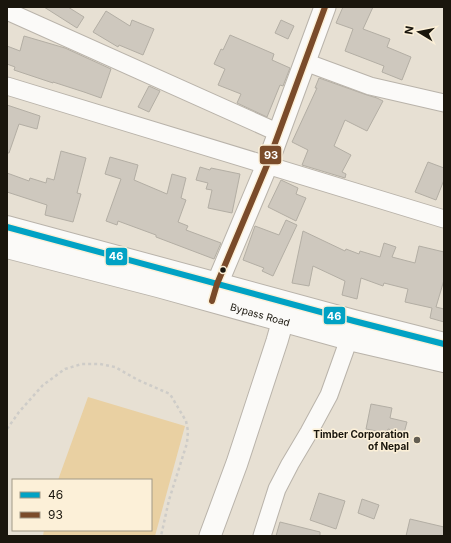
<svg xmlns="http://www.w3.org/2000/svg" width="451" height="543" viewBox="0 0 451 543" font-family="Inter,sans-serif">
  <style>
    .green { fill: #e9d0a2 }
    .building { fill: #cec8be; stroke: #b3aea4 }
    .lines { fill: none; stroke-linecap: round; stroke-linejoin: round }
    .minor-casing { stroke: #b9b3aa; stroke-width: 19 }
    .tertiary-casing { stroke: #b9b3aa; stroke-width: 23 }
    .trunk-casing { stroke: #b9b3aa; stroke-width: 24 }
    .path { stroke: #ceccc8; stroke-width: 2.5; stroke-dasharray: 3 3; stroke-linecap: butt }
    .minor { stroke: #fbfaf8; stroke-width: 17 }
    .tertiary { stroke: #fbfaf8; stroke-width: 21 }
    .trunk { stroke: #fbfaf8; stroke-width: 22 }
    .bus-1-casing { stroke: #fcf0d8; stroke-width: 9 }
    .bus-2-casing { stroke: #fcf0d8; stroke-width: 9 }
    .bus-1 { stroke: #01a2c4; stroke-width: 6 }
    .bus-2 { stroke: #7a4b2a; stroke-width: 6 }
    .bus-dot { fill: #1a160d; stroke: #fcf0d8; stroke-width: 1.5 }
    .poi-dot { fill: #625d52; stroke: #fcf0d8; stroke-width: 1.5 }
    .labels { text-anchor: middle; stroke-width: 3; stroke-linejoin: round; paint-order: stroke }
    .street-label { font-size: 10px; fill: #1a160d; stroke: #fcf0d8 }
    .poi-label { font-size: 10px; font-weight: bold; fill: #1a160d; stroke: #fcf0d8; text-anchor: end }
    .line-badge { stroke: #fcf0d8; stroke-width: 1.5 }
    .badge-label { font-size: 11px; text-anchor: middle; font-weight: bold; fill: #fff }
  </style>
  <rect width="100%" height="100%" fill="#e7e0d3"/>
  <path class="green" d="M88 397 185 426 155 536H43L44 530H151V480H58Z"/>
  <path class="building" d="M44 7H68L84 17 77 28Z
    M343 7H373L363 29 390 39 387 47 411 57 402 80 382 72 384 66 345 51 353 29 336 23Z
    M106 11 130 26 132 20 154 29 143 55 119 45 118 47 93 32Z
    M281 20 294 26 288 39 275 33Z
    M230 35 274 54 272 60 290 68 283 86 280 85 267 117 237 103 241 94 218 85 225 69 214 64 221 49 223 50Z
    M24 36 65 48 111 69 101 98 84 92 53 82V83L14 70 15 67 7 64V46L20 51Z
    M319 78 367 95 377 98 383 101 367 131 345 120 334 146 351 155 342 172 346 174 345 178 302 165 308 150 292 142 317 88H315Z
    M149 86 160 91 149 112 138 107Z
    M7 105 40 116 37 129 19 124 9 153H7Z
    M61 151 86 158 77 193 81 194 73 222 45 215 47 205 7 192V173L29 181 30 178 46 183 47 178 54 180Z
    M110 157 138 165 134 180 167 194 172 174 186 178 181 198 186 200 178 222 188 226 186 230 221 243 214 259 156 237V235L118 221 117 225 106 221 121 179 105 174Z
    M428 162 444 168V180L436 200 415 192Z
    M200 167 210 170 211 168 240 174 232 213 208 208 212 190 206 189 208 183 196 180Z
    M281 180 298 188 296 194 306 198 296 221 268 207Z
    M286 220 297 225 273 276 262 271 264 268 243 260 255 226 279 235Z
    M303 231 345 251 346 249 359 254 360 251 380 257 384 243 396 247 392 257 415 263 419 246 444 252V280L436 307 444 309V322L430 318 432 308 405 302 408 289 384 283 383 286 361 278 357 299 342 295 345 281 313 266 309 286 292 283Z
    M371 404 392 408 390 418 407 422 404 433 388 429 387 433 366 429Z
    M319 493 345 501 336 529 310 520Z
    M362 499 379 505 374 519 358 513Z
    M410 519 444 527V536H406Z
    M280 522 320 532V536H276Z"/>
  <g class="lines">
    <defs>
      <path id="minor" d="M7 11 279 133
        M305 62 370 86 444 103
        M7 86 444 219
        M262 536 277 489 290 464 309 432 329 395 349 339"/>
      <path id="tertiary" d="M212 300 217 284 267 165 325 7
        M210 536 237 463 277 341 283 320 290 304"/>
      <g id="trunk">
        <path d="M7 227 354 321 444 344"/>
        <path id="s1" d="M7 247 158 286 349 339 444 361"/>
      </g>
    </defs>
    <use href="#minor" class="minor-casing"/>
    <use href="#tertiary" class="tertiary-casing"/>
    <use href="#trunk" class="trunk-casing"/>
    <path class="path" d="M7 429 19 412 43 385 65 369 82 364H100L115 367 138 380 170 394 186 421 188 431 187 443 169 500 161 536"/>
    <use href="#minor" class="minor"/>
    <use href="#tertiary" class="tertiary"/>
    <use href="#trunk" class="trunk"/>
    <defs>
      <path id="bus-1" d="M7 227 354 321 444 344"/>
      <path id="bus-2" d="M212 301 217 284 267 165 325 7"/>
    </defs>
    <use href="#bus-1" class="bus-1-casing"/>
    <use href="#bus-2" class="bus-2-casing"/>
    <use href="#bus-1" class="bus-1"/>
    <use href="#bus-2" class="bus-2"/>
  </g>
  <circle class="bus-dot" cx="223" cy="270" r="3.5"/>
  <circle class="poi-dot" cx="417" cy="440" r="4"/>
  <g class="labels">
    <g class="street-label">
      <text dy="4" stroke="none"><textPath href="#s1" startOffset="262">Bypass Road</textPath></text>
    </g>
    <g class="poi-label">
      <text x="409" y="438">Timber Corporation<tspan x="409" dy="12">of Nepal</tspan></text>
    </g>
  </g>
  <g class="line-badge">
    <rect x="259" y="145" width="23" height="20" rx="4" fill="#7a4b2a"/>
    <rect x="105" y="247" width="23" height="19" rx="4" fill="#01a2c4"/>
    <rect x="323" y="306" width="23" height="19" rx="4" fill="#01a2c4"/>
  </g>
  <g class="badge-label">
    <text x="271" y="159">93</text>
    <text x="116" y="260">46</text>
    <text x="334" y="320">46</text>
  </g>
  <rect width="451" height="543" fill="none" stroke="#1a160d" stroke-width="16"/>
  <rect x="12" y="479" width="140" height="52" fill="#fcf0d8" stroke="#a29987"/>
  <rect x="20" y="492" width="20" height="6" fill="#01a2c4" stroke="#a29987"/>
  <text x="48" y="499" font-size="12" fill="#1a160d">46</text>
  <rect x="20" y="512" width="20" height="6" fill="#7a4b2a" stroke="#a29987"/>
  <text x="48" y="519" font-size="12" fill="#1a160d">93</text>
  <g transform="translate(419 32) rotate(280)" stroke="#fcf0d8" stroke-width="3" paint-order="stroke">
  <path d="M0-3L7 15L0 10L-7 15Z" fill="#1a160d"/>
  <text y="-6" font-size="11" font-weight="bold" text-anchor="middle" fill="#1a160d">N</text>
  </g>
</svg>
